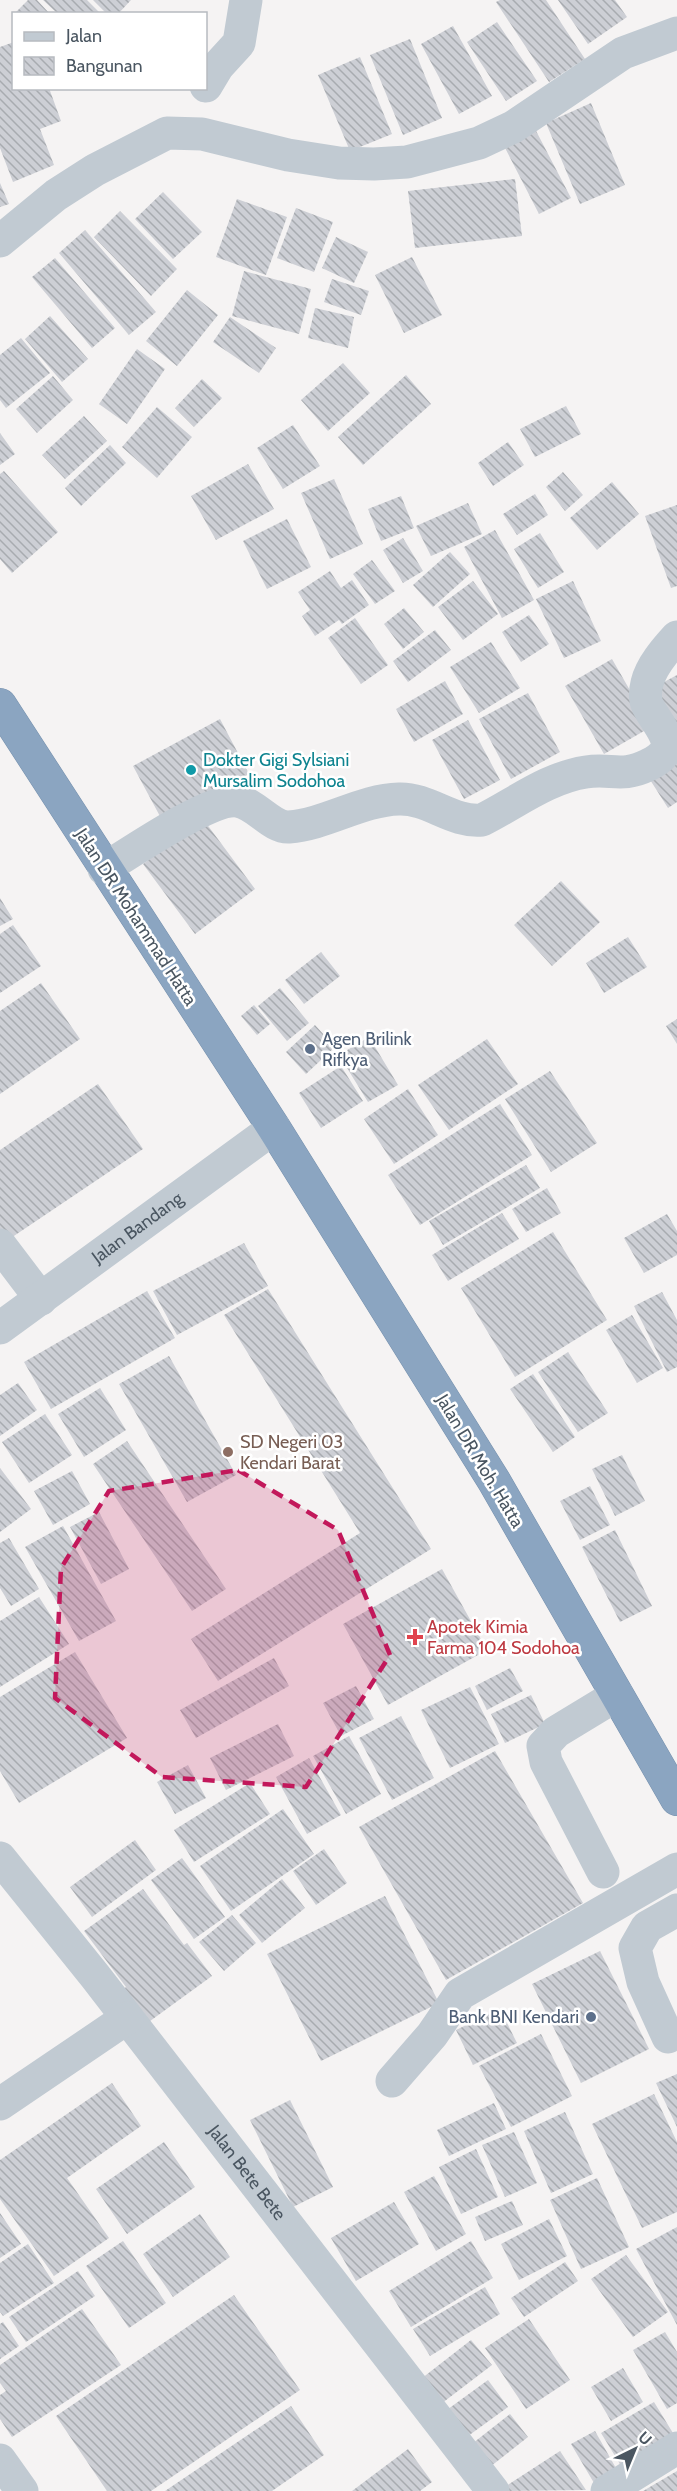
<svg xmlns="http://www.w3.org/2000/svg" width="677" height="2491" viewBox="0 0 677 2491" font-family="Cabin,sans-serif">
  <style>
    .building { fill: url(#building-back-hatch) }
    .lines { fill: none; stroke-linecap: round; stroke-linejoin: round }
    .highway-casing { stroke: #7690ad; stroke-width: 34 }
    .minor { stroke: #c1cad2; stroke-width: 33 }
    .highway { stroke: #8ba5c1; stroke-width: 33 }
    .marked { fill: #c2185b; fill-opacity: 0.2; stroke: #c2185b; stroke-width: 4.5; stroke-dasharray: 12 8; stroke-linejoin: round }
    .culture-dot { fill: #0f9aa8; stroke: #fff; stroke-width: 2 }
    .service-dot { fill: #5c6f8a; stroke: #fff; stroke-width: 2 }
    .education-dot { fill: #8d6e63; stroke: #fff; stroke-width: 2 }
    .health-dot { fill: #e0444e; stroke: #fff; stroke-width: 2 }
    .labels { text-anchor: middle; stroke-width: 5; stroke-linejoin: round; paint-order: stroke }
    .culture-label { font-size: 18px; fill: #0d838f; stroke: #fff; text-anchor: start }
    .street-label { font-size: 18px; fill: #4a5661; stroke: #fff }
    .service-label { font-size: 18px; fill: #4e5e75; stroke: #fff; text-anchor: start }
    .education-label { font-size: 18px; fill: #785e54; stroke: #fff; text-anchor: start }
    .health-label { font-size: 18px; fill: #be3a42; stroke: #fff; text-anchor: start }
  </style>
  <defs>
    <pattern id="building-back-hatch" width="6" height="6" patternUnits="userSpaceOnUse" patternTransform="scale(1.5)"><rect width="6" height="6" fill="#cdcfd5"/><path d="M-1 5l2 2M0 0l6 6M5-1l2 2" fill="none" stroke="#a8abb0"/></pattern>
  </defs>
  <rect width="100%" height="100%" fill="#f5f3f3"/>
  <path class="building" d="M28 0H37L50 14H14Z
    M43 0H87L101 14H58Z
    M93 0H131L118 14H107Z
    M500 0H546L585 59 549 82 496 2Z
    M558 0H615L627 17 588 44Z
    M497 22 537 81 506 101 467 42Z
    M453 26 492 96 459 114 421 44Z
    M410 39 442 118 403 135 370 55Z
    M14 42V88H49L61 121 40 129 54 165 13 182 0 148V47Z
    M360 57 392 134 350 151 318 75Z
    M591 103 625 185 580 204 546 123Z
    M534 127 571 198 539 214 503 144Z
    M515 179 522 236 415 248 408 191Z
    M0 183 9 204 0 207Z
    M163 192 202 232 173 259 135 219Z
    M237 199 287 217 266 275 216 257Z
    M296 208 333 222 314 272 277 258Z
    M120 211 177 269 151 296 94 237Z
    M85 230 156 312 129 335 59 253Z
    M336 237 368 252 354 283 322 268Z
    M412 257 442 315 404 333 375 275Z
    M55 258 115 328 92 348 32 277Z
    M244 271 311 289 299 334 232 316Z
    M332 279 369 291 361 315 324 302Z
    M187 290 218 315 177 366 146 341Z
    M315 308 354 317 348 348 308 338Z
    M50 316 88 359 62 382 25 339Z
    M230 317 276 348 259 373 213 342Z
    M21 338 50 373 6 408 0 400V355Z
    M137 349 165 369 127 424 99 404Z
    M343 363 370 393 328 431 301 400Z
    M406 375 431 404 363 465 338 437Z
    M53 376 73 400 37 433 16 409Z
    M202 379 222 398 194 427 175 408Z
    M566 406 581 434 535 457 520 429Z
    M157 407 192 437 157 478 122 447Z
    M84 416 107 441 65 479 42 455Z
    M293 425 320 466 283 489 257 448Z
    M0 433 15 454 0 465Z
    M508 442 524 465 493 486 478 463Z
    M110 445 126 463 81 506 65 488Z
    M248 464 274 509 216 540 191 496Z
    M4 471 58 532 12 573 0 559V474Z
    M563 472 583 495 565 511 546 487Z
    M334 479 363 544 330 559 301 493Z
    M612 482 639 514 597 550 570 518Z
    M535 494 548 515 517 535 503 514Z
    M401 496 414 528 381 541 368 509Z
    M468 503 482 534 431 556 416 526Z
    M677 505V586L671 588 645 516Z
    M287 519 311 567 267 589 243 541Z
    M495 530 534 600 502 618 464 547Z
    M540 533 564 572 538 588 514 549Z
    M403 538 423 571 403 583 383 550Z
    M450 552 470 574 433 607 413 585Z
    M372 560 395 591 375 604 353 574Z
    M330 571 341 588 352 580 369 605 342 624 339 620 315 636 302 616 310 610 298 592Z
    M473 581 498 614 463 640 438 607Z
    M573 581 601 641 564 658 536 599Z
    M404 608 424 632 403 649 384 624Z
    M529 615 549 644 521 662 502 632Z
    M355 618 388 665 361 684 328 638Z
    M435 630 451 650 408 682 393 661Z
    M491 642 520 688 479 713 450 667Z
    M612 659 651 727 604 754 565 686Z
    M677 675V736L651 689Z
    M445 681 463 714 414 742 396 709Z
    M528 693 560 752 511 779 479 719Z
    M220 719 249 774 162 820 133 766Z
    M468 720 500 780 464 799 432 740Z
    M677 756V802L668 808 647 775Z
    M203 819 255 889 195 934 143 864Z
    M561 881 600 922 552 966 514 925Z
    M0 898 13 919 0 926Z
    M13 925 41 966 0 993V934Z
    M628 937 647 967 604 993 586 963Z
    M321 952 340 976 304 1004 285 980Z
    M41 983 80 1039 0 1094V1011Z
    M280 988 309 1023 287 1041 258 1006Z
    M254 1005 270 1024 257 1035 241 1016Z
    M677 1019V1044L666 1026Z
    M315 1025 335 1047 306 1074 286 1052Z
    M369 1037 398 1085 368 1102 339 1055Z
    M487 1039 518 1084 449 1130 418 1085Z
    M341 1066 363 1101 321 1128 299 1093Z
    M550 1071 597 1143 551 1172 505 1099Z
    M98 1084 143 1149 2 1244 0 1240V1150Z
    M408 1089 438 1135 394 1164 364 1119Z
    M500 1104 532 1155 420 1225 388 1175Z
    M526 1165 540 1188 443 1245 429 1221Z
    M547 1188 561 1213 526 1232 512 1209Z
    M502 1213 519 1239 448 1281 432 1255Z
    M667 1214 677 1231V1255L644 1273 624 1238Z
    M553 1232 607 1320 515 1377 461 1288Z
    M244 1243 268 1286 177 1335 153 1291Z
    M268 1289 431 1549 218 1681 191 1639 360 1533 224 1315Z
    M147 1291 175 1338 51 1409 24 1362Z
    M662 1292 677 1320V1367L667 1372 634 1306Z
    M632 1315 663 1368 637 1383 606 1330Z
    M568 1352 608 1413 578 1432 538 1372Z
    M169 1356 236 1475 187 1502 119 1384Z
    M533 1374 575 1437 553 1452 510 1389Z
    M18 1383 37 1410 0 1436V1395Z
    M100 1388 126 1430 84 1457 58 1414Z
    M45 1414 72 1455 29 1483 2 1442Z
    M127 1441 226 1589 192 1611 93 1464Z
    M622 1455 645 1501 615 1516 592 1469Z
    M0 1468 31 1509 0 1532Z
    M72 1471 90 1504 53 1525 34 1491Z
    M590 1486 610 1525 580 1540 560 1501Z
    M99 1512 129 1569 101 1584 70 1527Z
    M63 1526 116 1621 79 1641 25 1547Z
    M615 1530 652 1606 620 1622 582 1547Z
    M9 1538 39 1589 11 1606 0 1588V1543Z
    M442 1569 487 1650 388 1705 343 1624Z
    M39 1597 69 1644 0 1687V1621Z
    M75 1652 127 1738 19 1803 0 1771V1697Z
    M274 1658 289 1686 196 1738 180 1710Z
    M510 1668 523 1691 487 1710 475 1686Z
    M356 1686 374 1719 341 1736 323 1703Z
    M470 1687 499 1744 450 1768 421 1710Z
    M531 1695 545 1724 505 1743 491 1714Z
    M401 1716 434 1778 392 1800 359 1738Z
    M278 1724 294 1756 226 1790 210 1758Z
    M349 1736 381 1794 346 1814 313 1756Z
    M495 1751 583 1903 446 1980 359 1827Z
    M309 1758 341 1815 307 1834 276 1777Z
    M188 1765 206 1798 175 1814 157 1782Z
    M250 1783 270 1814 194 1862 174 1830Z
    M283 1809 314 1854 231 1911 200 1866Z
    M135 1840 156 1870 92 1917 70 1887Z
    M324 1849 347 1883 316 1905 293 1871Z
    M182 1858 225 1917 194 1939 151 1880Z
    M282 1879 305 1908 262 1943 239 1915Z
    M143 1889 184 1945 187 1943 212 1976 146 2024 121 1991 126 1987 84 1931Z
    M385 1896 439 2003 321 2061 267 1954Z
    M232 1915 256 1943 224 1971 199 1942Z
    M600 1951 649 2049 581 2083 532 1984Z
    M500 2009 517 2043 473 2065 456 2030Z
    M541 2034 572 2096 511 2127 479 2066Z
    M677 2074V2127L656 2083Z
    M112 2083 141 2126 67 2178 109 2238 54 2276 0 2199V2160Z
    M654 2094 677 2142V2212L642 2228 592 2124Z
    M290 2100 333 2187 293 2207 250 2120Z
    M494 2103 506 2129 449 2156 437 2130Z
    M565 2112 593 2174 551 2193 524 2131Z
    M514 2132 537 2183 505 2197 482 2145Z
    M164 2142 195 2187 127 2234 96 2189Z
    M476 2149 498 2197 461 2214 439 2167Z
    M434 2176 466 2234 436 2251 404 2192Z
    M597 2178 629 2247 581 2269 550 2200Z
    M512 2201 523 2225 485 2241 475 2217Z
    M394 2202 419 2244 356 2281 331 2238Z
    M0 2213 21 2244 0 2258Z
    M200 2214 230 2257 173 2297 143 2254Z
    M549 2219 567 2256 519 2280 501 2244Z
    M677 2227V2325L636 2249Z
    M123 2241 166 2303 129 2328 86 2266Z
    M471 2241 493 2278 411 2327 389 2291Z
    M28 2244 54 2283 3 2316 0 2312V2263Z
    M626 2255 668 2312 633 2337 591 2279Z
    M565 2262 578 2281 524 2317 511 2298Z
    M78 2271 95 2296 26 2342 9 2317Z
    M485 2287 500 2314 430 2356 413 2329Z
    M234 2295 300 2390 151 2491H107L56 2416Z
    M82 2309 121 2365 12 2437 0 2419V2395L6 2391 0 2383V2365Z
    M529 2319 570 2380 526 2409 485 2348Z
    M3 2322 19 2346 0 2359V2324Z
    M665 2332 677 2352V2403L667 2409 633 2350Z
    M471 2340 492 2365 437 2407 417 2382Z
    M623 2368 643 2402 611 2421 591 2387Z
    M488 2380 508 2407 464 2439 444 2412Z
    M654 2402 676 2438 623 2469 601 2433Z
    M291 2406 324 2455 272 2491H165Z
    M510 2414 528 2437 486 2470 468 2447Z
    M595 2431 617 2470 594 2483 571 2444Z
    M408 2449 432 2482 420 2491H352Z
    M560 2451 586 2490 509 2491 506 2486Z
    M677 2471V2491H643Z"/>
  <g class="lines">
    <defs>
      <path id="highway" d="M0 705 274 1128 494 1481 677 1799"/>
    </defs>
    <use href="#highway" class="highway-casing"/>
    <g class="minor">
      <path d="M206 86 218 66 239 43 246 0"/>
      <path d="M0 241 56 195 95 170 167 133 202 134 288 155 339 163 374 164 407 162 479 143 513 127 623 53 677 33"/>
      <path d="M104 869C130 853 210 798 237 801 257 804 271 828 289 827 327 824 361 800 399 799 429 798 452 823 482 820 516 803 547 778 586 772 611 768 622 778 648 765 655 762 662 757 666 751 674 737 648 713 646 701 645 696 646 687 647 683 651 666 666 649 677 637"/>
      <path d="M0 1245 41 1299"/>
      <path id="s1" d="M0 1328 274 1128"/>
      <path id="s2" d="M0 1858 95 1976 493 2491"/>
      <path d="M603 1872 546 1762 543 1746 556 1732 617 1695"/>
      <path d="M668 2037 643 1982 635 1948 647 1927 677 1910"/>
      <path d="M392 2081 432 2035 460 1994 677 1869"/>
      <path d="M0 2104 127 2018"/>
      <path d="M0 2460 22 2491"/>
      <path d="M607 2491 677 2448"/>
    </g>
    <use href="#highway" class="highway"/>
  </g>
  <path class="marked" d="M238 1470 338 1530 390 1655 306 1787 162 1777 55 1698 61 1568 109 1491Z"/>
  <circle class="culture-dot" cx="191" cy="770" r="6"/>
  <g class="service-dot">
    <circle cx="310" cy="1049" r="6"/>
    <circle cx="591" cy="2017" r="6"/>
  </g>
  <circle class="education-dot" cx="228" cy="1452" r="6"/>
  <path class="health-dot" d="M412 1628h6v6h6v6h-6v6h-6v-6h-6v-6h6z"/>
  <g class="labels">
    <g class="culture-label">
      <text x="203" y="766">Dokter Gigi Sylsiani<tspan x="203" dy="21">Mursalim Sodohoa</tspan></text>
    </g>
    <g class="street-label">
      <text transform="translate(136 917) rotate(57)" y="6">Jalan DR Mohammad Hatta</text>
      <text dy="6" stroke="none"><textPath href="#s1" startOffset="170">Jalan Bandang</textPath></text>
      <text transform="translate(480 1461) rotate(59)" y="6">Jalan DR Moh. Hatta</text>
      <text dy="6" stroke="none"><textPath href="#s2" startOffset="400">Jalan Bete Bete</textPath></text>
    </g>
    <g class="service-label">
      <text x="322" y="1045">Agen Brilink<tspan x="322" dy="21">Rifkya</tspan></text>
      <text x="579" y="2023" text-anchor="end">Bank BNI Kendari</text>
    </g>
    <g class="education-label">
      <text x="240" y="1448">SD Negeri 03<tspan x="240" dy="21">Kendari Barat</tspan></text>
    </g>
    <g class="health-label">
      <text x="427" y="1633">Apotek Kimia<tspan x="427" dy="21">Farma 104 Sodohoa</tspan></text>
    </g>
  </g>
  <rect x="12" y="12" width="195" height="78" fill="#ffffff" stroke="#b7bbc0" stroke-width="1.5"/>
  <rect x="24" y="32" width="30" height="9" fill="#c1cad2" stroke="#b7bbc0" stroke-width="1.5"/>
  <text x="66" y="42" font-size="18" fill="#4a5661">Jalan</text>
  <rect x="24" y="57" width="30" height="18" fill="url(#building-back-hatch)" stroke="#b7bbc0" stroke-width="1.5"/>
  <text x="66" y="72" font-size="18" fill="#4a5661">Bangunan</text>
  <g transform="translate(635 2449) rotate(43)" stroke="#ffffff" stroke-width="4.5" paint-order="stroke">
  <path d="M0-4.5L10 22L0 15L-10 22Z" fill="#4a5661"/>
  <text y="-9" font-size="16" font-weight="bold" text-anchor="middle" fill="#4a5661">U</text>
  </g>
</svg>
